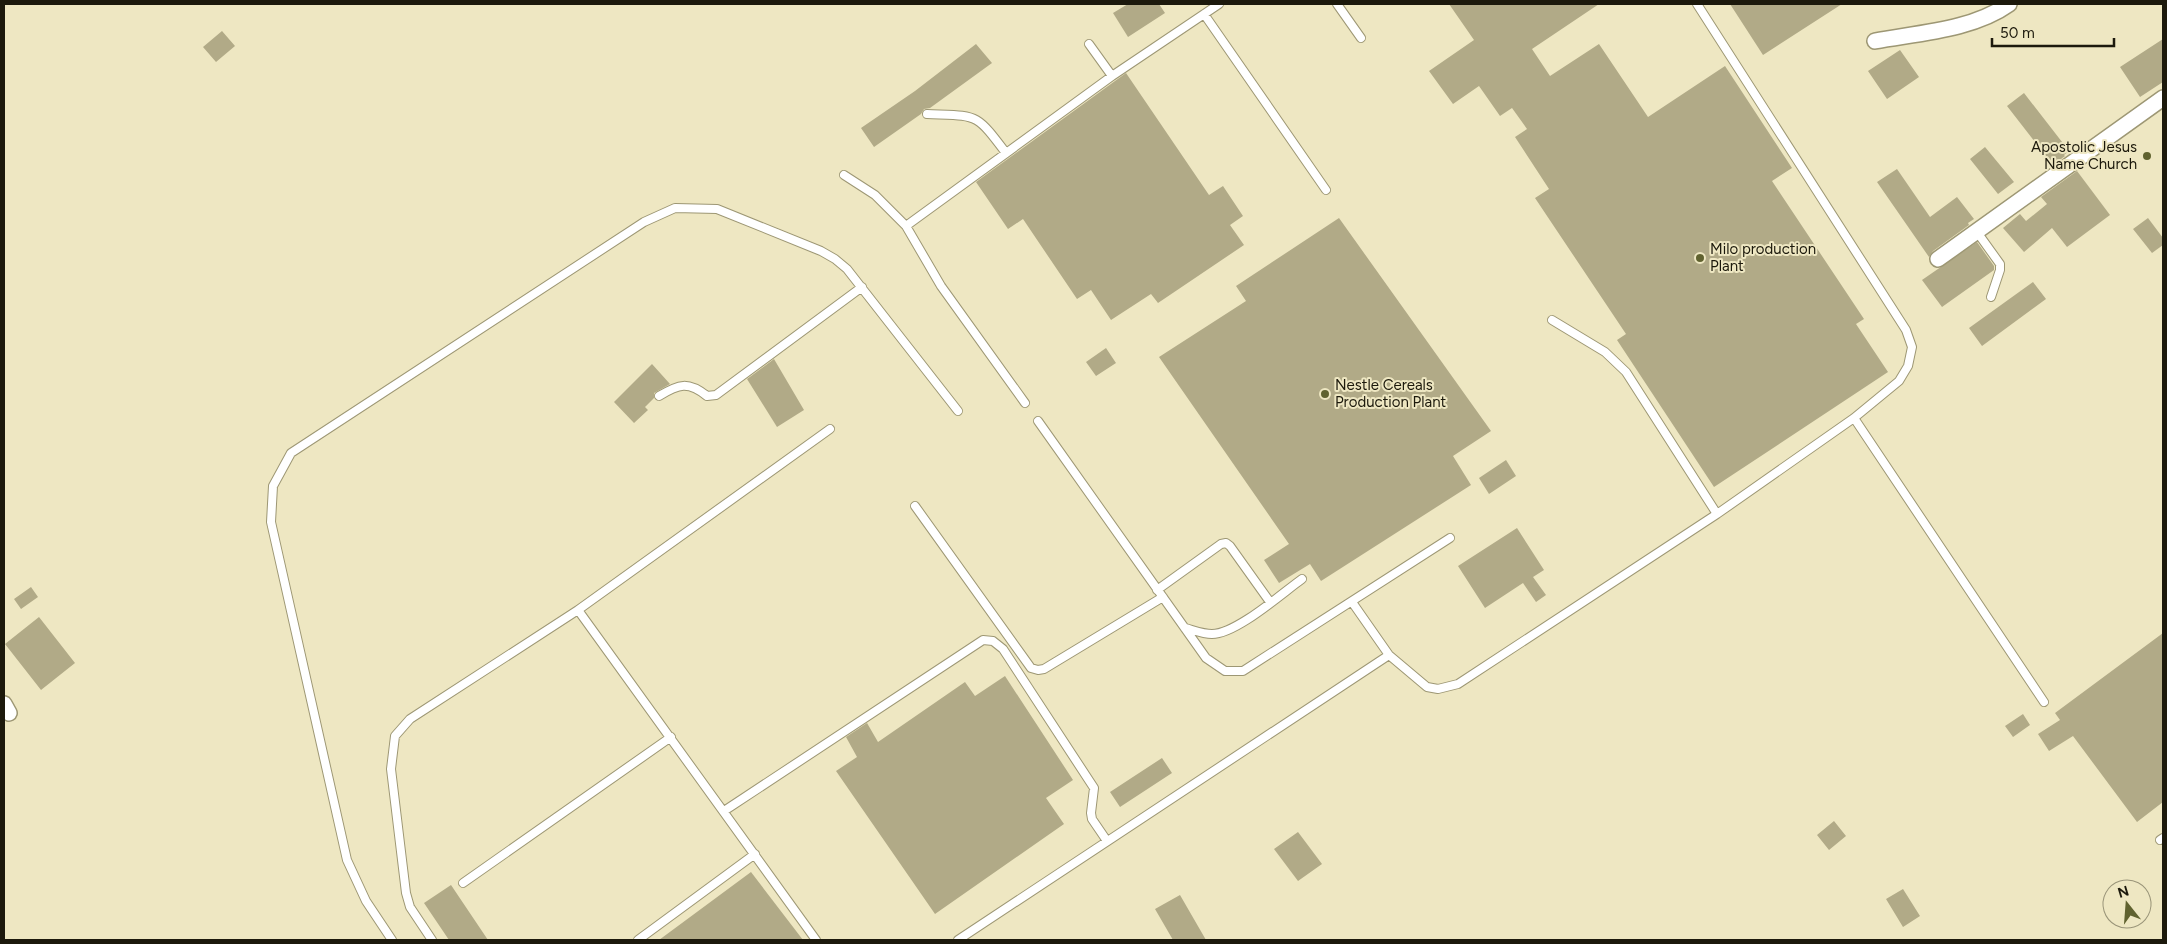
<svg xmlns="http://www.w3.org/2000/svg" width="2167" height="944" viewBox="0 0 2167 944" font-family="Figtree,sans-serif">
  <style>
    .building { fill: #b1aa87 }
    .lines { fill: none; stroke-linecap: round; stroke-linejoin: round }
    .service-casing { stroke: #9d9774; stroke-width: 10 }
    .minor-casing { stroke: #9d9774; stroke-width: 18 }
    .service { stroke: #fff; stroke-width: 8 }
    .minor { stroke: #fff; stroke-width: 15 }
    .poi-dot { fill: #60622f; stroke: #eee7c2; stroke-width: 2 }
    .labels { text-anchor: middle; stroke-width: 4; stroke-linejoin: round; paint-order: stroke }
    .poi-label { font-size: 15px; fill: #1c190c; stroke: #eee7c2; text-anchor: start }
  </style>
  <rect width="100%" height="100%" fill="#eee7c2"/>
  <path class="building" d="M1128 4H1159L1165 13 1128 37 1113 13Z
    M1449 4H1599L1532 49 1550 76 1599 44 1648 117 1725 66 1792 168 1772 181 1864 319 1856 324 1888 372 1714 487 1617 340 1626 334 1535 198 1549 189 1515 137 1527 129 1512 108 1500 116 1479 86 1453 104 1429 71 1474 40Z
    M1730 4H1842L1763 55Z
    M222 31 235 46 216 62 203 47Z
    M2163 39V82L2140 97 2120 67Z
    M976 44 992 63 930 108 924 109 921 114 874 147 861 128 915 91Z
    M1900 50 1919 77 1887 99 1868 71Z
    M1126 73 1209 195 1223 186 1243 216 1230 225 1244 245 1158 303 1151 294 1111 320 1091 290 1077 299 1023 219 1008 229 976 182Z
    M2024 93 2069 151 2064 155 2065 156 2053 165 2007 106Z
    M1985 147 2014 182 1998 194 1970 159Z
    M1897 169 1930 217 1957 197 1974 219 1968 223 1969 225 1933 251 1929 257 1877 182Z
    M2077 171 2110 215 2067 247 2052 228 2024 252 2003 228 2020 214 2026 221 2047 204 2041 197Z
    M1339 218 1491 431 1453 456 1471 485 1321 581 1310 564 1279 583 1264 560 1289 544 1159 357 1246 301 1236 286Z
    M2148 218 2163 238V245L2152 253 2133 229Z
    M1977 242 1994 266V270L1942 307 1922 280Z
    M2033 282 2046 299 1982 346 1969 328Z
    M1106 348 1116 363 1096 376 1086 362Z
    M774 359 804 410 777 427 747 379Z
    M652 364 670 384 654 393V398L645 407 648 410 634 423 614 402Z
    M1506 460 1516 476 1489 494 1479 478Z
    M1517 528 1544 570 1533 577 1546 595 1536 602 1523 583 1485 608 1458 566Z
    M31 587 38 597 21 609 14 599Z
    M39 617 75 663 41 690 5 644Z
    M2163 633V802L2137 822 2073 736 2049 751 2038 734 2060 720 2055 713Z
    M1005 676 1073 780 1046 798 1064 824 935 914 836 771 857 757 846 737 867 723 878 742 965 682 975 696Z
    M2023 714 2030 725 2013 737 2005 726Z
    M1162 758 1172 773 1120 807 1110 792Z
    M1834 821 1846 836 1829 850 1817 835Z
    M1298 832 1322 864 1298 881 1274 849Z
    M751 872 803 940H659Z
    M451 885 488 940H449L424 903Z
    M1903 889 1920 916 1903 927 1886 899Z
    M1180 895 1206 940H1173L1155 909Z"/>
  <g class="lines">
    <defs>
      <path id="service" d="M1337 4 1361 38
        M1204 14 1326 190
        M1089 44 1112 76
        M927 114C978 116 975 112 1006 153
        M844 175 875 195 906 226
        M1977 232 2000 264V270L1991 297
        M1552 320 1605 352 1626 372 1717 514
        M659 396C679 384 688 381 707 396L716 395 862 287
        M1025 403 941 286 906 226 1112 76 1219 4
        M1854 418 2044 702
        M1038 421 1206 658 1225 671H1243L1450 538
        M915 506 1031 668 1038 670 1044 669 1163 597
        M1157 590 1221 544 1226 543 1230 546 1270 602
        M1352 602 1389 655 1427 687 1438 689 1458 684 1717 514 1854 418 1899 381 1908 366 1912 347 1906 330 1697 4
        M578 610 816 940
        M1185 628C1193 630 1203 634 1212 634 1236 634 1281 594 1302 579
        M724 811 983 640 993 641 1003 649 1094 788 1091 813 1092 819 1107 841
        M2160 840 2163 838
        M463 883 671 737
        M392 940 366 901 347 860 271 522 273 486 291 453 644 222 675 208 717 209 821 251 835 259 847 269 958 411
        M432 940 410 907 406 893 391 769 395 736 410 719 578 610 830 429
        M638 940 755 854
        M958 940 1389 655"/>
      <path id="minor" d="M1875 41C1918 33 1973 30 2009 4
        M1938 259 2163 98
        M4 704 9 713"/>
    </defs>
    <use href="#service" class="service-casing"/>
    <use href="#minor" class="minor-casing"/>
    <use href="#service" class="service"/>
    <use href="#minor" class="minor"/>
  </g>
  <g class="poi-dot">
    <circle cx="2147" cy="156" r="5"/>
    <circle cx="1700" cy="258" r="5"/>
    <circle cx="1325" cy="394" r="5"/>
  </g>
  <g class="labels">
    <g class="poi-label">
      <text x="2137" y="152" text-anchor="end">Apostolic Jesus<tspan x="2137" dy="17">Name Church</tspan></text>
      <text x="1710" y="254">Milo production<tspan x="1710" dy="17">Plant</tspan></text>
      <text x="1335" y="390">Nestle Cereals<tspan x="1335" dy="17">Production Plant</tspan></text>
    </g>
  </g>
  <rect width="2167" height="944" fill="none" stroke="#1c190c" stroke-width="10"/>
  <g transform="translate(2127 904) rotate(343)"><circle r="24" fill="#eee7c2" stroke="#9a9579"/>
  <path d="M0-4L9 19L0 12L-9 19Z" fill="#60622f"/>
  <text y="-8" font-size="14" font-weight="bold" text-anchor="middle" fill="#1c190c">N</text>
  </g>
  <path d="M1992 38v8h122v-8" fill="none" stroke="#1c190c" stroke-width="2.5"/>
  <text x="2000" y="38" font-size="15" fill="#1c190c" stroke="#eee7c2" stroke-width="4" paint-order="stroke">50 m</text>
</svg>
